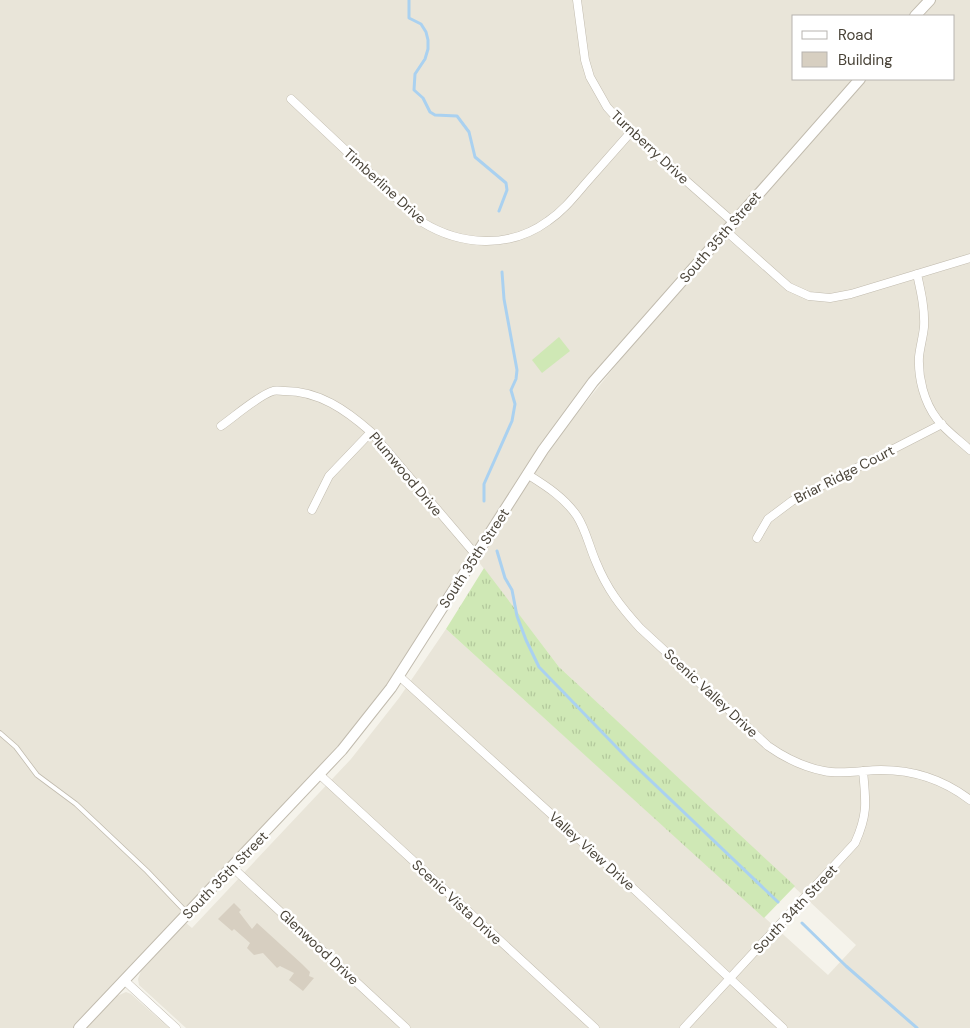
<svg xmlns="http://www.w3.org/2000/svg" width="970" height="1028" viewBox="0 0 970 1028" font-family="'DM Sans',sans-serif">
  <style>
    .residential { fill: #e9e5d9; fill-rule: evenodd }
    .grass { fill: url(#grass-tufts) }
    .garden { fill: #cfe8b5 }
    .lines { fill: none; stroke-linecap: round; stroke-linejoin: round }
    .stream { stroke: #aad1f0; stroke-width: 3 }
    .building { fill: #d7cfc1 }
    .service-casing { stroke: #c1bbae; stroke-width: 5.5 }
    .minor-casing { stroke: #c1bbae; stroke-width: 9 }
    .tertiary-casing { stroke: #c1bbae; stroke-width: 12 }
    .service { stroke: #fff; stroke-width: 4 }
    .minor { stroke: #fff; stroke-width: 8 }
    .tertiary { stroke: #fff; stroke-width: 10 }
    .labels { text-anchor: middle; stroke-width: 5; stroke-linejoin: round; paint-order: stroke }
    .street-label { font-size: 14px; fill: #4a4439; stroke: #fff }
  </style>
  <defs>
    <pattern id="grass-tufts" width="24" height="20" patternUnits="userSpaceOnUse" patternTransform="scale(1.25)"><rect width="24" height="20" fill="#cfe8b5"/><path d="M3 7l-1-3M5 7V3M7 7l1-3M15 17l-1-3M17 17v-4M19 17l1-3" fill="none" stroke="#b3c89c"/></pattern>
  </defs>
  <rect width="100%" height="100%" fill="#f5f3eb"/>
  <path class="residential" d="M0 0H970V1028H186L139 985 138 979 141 971 186 923 192 928 351 759 399 698 446 629 828 975 856 945 559 667 478 561 541 462 570 422 629 349 625 345 593 382 391 688 342 750 79 1028H0ZM794 16H954V79H794Z
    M126 992 131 994 169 1028H86L117 996Z"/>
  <path class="grass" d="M484 568 559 667 795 886 764 918 446 629Z"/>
  <path class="garden" d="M559 337 570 351 542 373 532 360Z"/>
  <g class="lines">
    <path class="stream" d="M409 0V18L421 24 426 32 428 40V49L425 59 415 74 414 90 423 98 430 112 435 115 457 116 469 132 475 157 506 183 507 190 499 211
      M484 501V484L512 421 515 404 511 390 516 379 517 370 504 299 502 272
      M497 551 505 578 512 590 517 616 526 640 539 667 628 759 778 902
      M802 923 846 966 917 1028"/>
  </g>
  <path class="building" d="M234 903 241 910 239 912 252 929 257 923 302 964 310 972 309 976 314 978 303 991 289 980 294 973 280 966 277 968 263 953 254 955 247 948 250 943 234 929 232 931 218 919Z"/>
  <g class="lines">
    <defs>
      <path id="service" d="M0 733 16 747 37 775 76 804 147 871 187 913"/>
      <path id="minor" d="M577 0 585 60 590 77 607 107 625 127 733 222
        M291 99 422 222C461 246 510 249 548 221 563 211 574 197 586 183 601 166 616 149 631 132
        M726 231 789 287 809 296 830 298 851 294 970 258
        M917 274C921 292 925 309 924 327 923 337 920 347 919 357 918 378 924 402 937 419 945 430 959 440 970 450
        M221 426C234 417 259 395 273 391 276 390 281 391 285 391 319 391 346 410 371 432L476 555
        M527 474C546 486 564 497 577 516 586 530 589 546 596 562 607 589 620 606 640 628L768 746C785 758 803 767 824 771 842 775 863 770 881 770 913 770 944 780 970 800
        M312 510 329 476 371 432
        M757 538 768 519 792 501 942 424
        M399 676 636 891 783 1028
        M320 775 595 1028
        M232 867 406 1028
        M124 980 176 1028
        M684 1028 855 843C868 814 866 802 863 771"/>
      <path id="tertiary" d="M915 16 930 0
        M79 1028 342 750 391 688 543 450 593 382 860 79"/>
    </defs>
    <use href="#service" class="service-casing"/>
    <use href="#minor" class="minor-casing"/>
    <use href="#tertiary" class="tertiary-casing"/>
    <use href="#service" class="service"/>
    <use href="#minor" class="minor"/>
    <use href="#tertiary" class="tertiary"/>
  </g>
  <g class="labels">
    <g class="street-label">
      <text transform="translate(650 147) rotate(43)" y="5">Turnberry Drive</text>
      <text transform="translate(385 186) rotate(42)" y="5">Timberline Drive</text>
      <text transform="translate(720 237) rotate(-49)" y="5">South 35th Street</text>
      <text transform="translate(406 474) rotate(50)" y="5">Plumwood Drive</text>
      <text transform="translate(844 474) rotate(-27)" y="5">Briar Ridge Court</text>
      <text transform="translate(474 558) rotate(-57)" y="5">South 35th Street</text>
      <text transform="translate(711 693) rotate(43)" y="5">Scenic Valley Drive</text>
      <text transform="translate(592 851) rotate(42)" y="5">Valley View Drive</text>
      <text transform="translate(225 875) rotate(-46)" y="5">South 35th Street</text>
      <text transform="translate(457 902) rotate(43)" y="5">Scenic Vista Drive</text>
      <text transform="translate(795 909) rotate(-47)" y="5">South 34th Street</text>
      <text transform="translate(319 947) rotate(43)" y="5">Glenwood Drive</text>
    </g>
  </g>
  <rect x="792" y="15" width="162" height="65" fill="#ffffff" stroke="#b7b4b0"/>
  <rect x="802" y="31" width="25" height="8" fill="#ffffff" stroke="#b7b4b0"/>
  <text x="838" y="40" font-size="15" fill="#4a4439">Road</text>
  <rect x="802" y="52" width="25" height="15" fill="#d7cfc1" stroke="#b7b4b0"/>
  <text x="838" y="65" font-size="15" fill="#4a4439">Building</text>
</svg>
